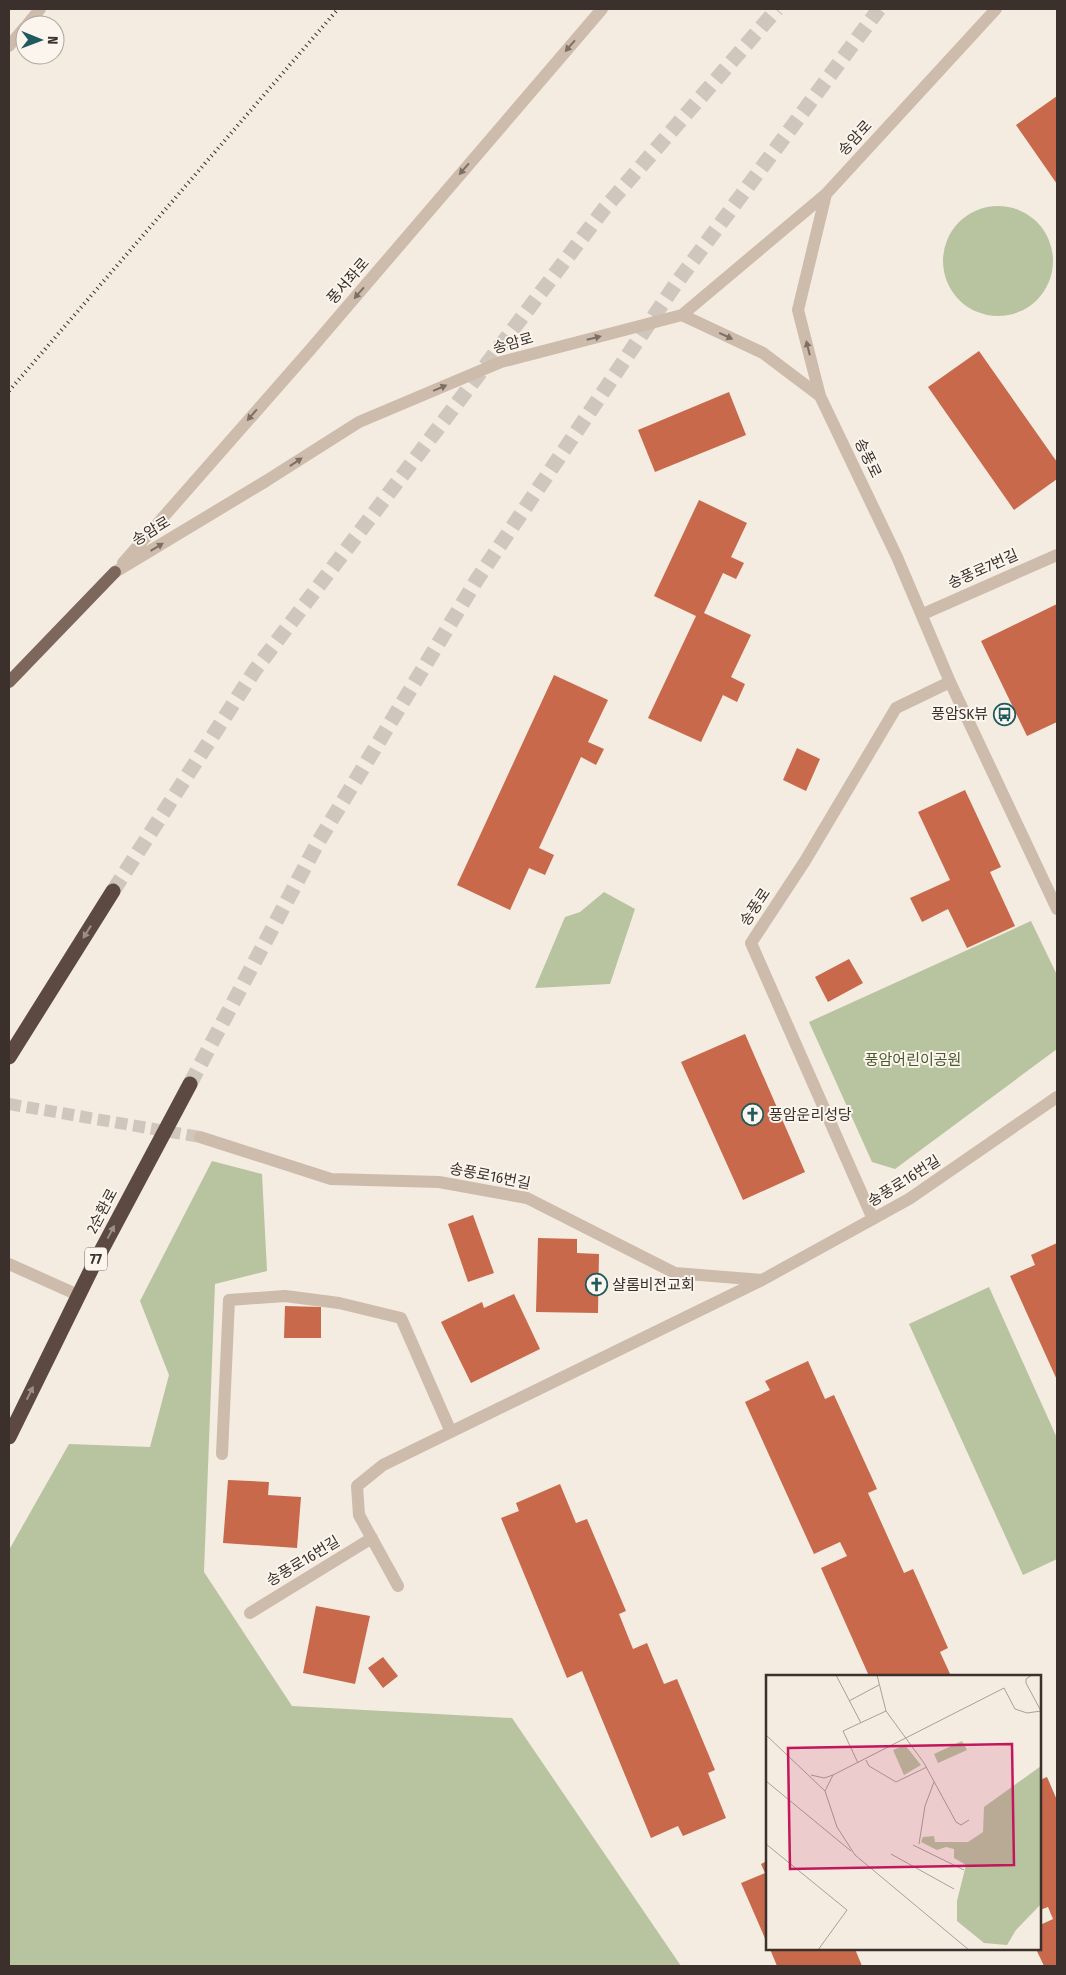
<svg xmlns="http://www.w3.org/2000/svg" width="1066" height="1975" viewBox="0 0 1066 1975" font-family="'Fira Sans Condensed','Noto Sans KR',sans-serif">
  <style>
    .green { fill: #b8c4a0 }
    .building { fill: #c8694b }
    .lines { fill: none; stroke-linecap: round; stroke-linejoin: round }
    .minor-tunnel { stroke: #cfc6bd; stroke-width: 12; stroke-dasharray: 12 6; stroke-linecap: butt }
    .highway-tunnel { stroke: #cfc6bd; stroke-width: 15; stroke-dasharray: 15 8; stroke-linecap: butt }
    .minor { stroke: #cdbbac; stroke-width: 12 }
    .major { stroke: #7d675c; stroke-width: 12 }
    .highway { stroke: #5c4a42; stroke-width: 15 }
    .rail { stroke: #3b302b; stroke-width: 4; stroke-dasharray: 1 4; stroke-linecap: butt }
    .oneway { fill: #7d6f65 }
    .oneway2 { fill: #9c8e87 }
    .labels { text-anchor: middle; stroke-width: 4; stroke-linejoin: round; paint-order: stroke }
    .shield { fill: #fbf5ee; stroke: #756b66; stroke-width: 1 }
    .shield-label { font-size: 14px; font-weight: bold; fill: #3b302b }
    .street-label { font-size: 15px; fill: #3b302b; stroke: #fbf5ee }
    .poi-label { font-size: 15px; fill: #3b302b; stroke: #fbf5ee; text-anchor: start }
    .park-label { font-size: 15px; fill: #4a5a2e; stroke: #fbf5ee }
    .inset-road { fill: none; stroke: #aaa098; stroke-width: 1 }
    .view { fill: #c2185b; fill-opacity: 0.15; stroke: #c2185b; stroke-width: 2.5 }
    .inset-edge { fill: none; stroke: #3b302b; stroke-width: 2.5 }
  </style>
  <rect width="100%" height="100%" fill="#f4ebe1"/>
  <path class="green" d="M943 261a55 55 0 1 1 110 0a55 55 0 1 1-110 0Z
    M604 892 635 909 610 984 535 988 565 917 580 912Z
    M1031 921 1057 975V1049L895 1169 872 1162 809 1022Z
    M212 1161 262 1174 267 1271 215 1284 204 1572 292 1706 512 1718 681 1966H9V1550L69 1444 150 1447 169 1375 140 1301Z
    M989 1287 1057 1438V1559L1023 1575 909 1324Z"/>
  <path class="building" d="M1057 96V184L1016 125Z
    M979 351 1057 462V479L1014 510 928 387Z
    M729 392 746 435 655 472 638 430Z
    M699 500 747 523 731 557 744 563 736 579 723 573 704 613 751 635 731 677 745 684 737 702 723 695 701 742 648 718 696 616 654 596Z
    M1057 604V722L1027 736 981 641Z
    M554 675 608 700 588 742 604 749 596 765 581 757 539 848 554 855 545 875 529 868 510 910 457 885Z
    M797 748 820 759 806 791 783 780Z
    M965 790 1001 867 990 872 1015 926 967 948 948 909 922 922 910 898 950 880 918 812Z
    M849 959 863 983 828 1002 815 977Z
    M745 1034 805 1172 743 1200 681 1062Z
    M473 1215 494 1273 468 1282 448 1224Z
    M538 1238 577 1239V1253L599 1254 598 1313 536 1312Z
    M1057 1243V1380L1010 1276 1035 1265 1031 1255Z
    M514 1294 540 1349 471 1383 441 1322 482 1302 484 1308Z
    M285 1306 321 1307V1338H284Z
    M808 1361 825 1399 834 1395 877 1489 868 1493 904 1573 913 1569 948 1648 940 1652 951 1676H869L821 1568 847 1556 840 1542 814 1554 745 1402 770 1390 765 1381Z
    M228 1480 269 1482 268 1495 301 1497 297 1548 223 1543Z
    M560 1484 576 1523 587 1519 626 1611 619 1614 633 1649 647 1643 664 1684 677 1679 715 1770 708 1773 726 1818 683 1836 678 1826 651 1838 582 1671 567 1678 501 1518 519 1511 516 1503Z
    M316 1606 370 1616 355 1684 303 1673Z
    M383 1657 398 1676 383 1688 368 1668Z
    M1047 1777 1057 1800V1966H1044L1036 1949H1040V1925L1053 1919 1048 1907 1040 1910V1780Z
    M767 1861V1943L741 1883 765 1873 761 1864Z
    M770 1949H855L862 1966H777Z"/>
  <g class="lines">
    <path class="minor-tunnel" d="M9 1104 200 1137"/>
    <path class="highway-tunnel" d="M113 891 255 670 604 209 777 9
      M190 1084 317 844 476 581 675 285 879 9"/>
    <path class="minor" d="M27 25 40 9
      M9 46 25 27
      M682 315 763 353 820 396 897 557 950 682 1057 909
      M820 396 798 310 826 194
      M123 563 310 350 602 9
      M115 572 266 481 359 422 501 362 682 315 826 194 996 9
      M923 614 1057 555
      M200 1137 331 1179 439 1182 527 1198 675 1273 762 1280
      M873 1219 751 943 805 861 896 708 950 682
      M9 1264 78 1295
      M222 1454 229 1300 285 1296 339 1303 401 1318 451 1432
      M398 1586 359 1515 357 1486 383 1465 762 1280 909 1199 1057 1097
      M250 1613 372 1538"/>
    <path class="major" d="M9 682 115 572"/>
    <path class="highway" d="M9 1057 113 891
      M9 1437 92 1268 190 1084"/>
    <path class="rail" d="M9 391 338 9"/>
  </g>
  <defs><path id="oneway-solid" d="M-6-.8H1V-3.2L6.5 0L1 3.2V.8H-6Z" transform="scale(1.25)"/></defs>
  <g class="oneway">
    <use href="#oneway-solid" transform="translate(570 46) rotate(131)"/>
    <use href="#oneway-solid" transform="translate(464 169) rotate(131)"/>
    <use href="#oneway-solid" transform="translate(359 293) rotate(131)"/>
    <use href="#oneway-solid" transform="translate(726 336) rotate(25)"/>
    <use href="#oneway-solid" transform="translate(594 338) rotate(-14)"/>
    <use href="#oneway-solid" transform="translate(808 348) rotate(-104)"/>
    <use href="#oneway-solid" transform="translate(440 388) rotate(-23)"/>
    <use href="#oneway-solid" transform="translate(252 415) rotate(131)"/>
    <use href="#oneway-solid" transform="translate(296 462) rotate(-33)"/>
    <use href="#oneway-solid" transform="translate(157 547) rotate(-31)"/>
  </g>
  <g class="oneway2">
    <use href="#oneway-solid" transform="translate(87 932) rotate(122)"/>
    <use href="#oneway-solid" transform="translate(111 1232) rotate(-62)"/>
    <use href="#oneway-solid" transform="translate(30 1393) rotate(-64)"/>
  </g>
  <defs>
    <symbol id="bus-ring" viewBox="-11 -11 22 22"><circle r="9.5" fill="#fbf5ee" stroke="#1f5a5e" stroke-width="1.5"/><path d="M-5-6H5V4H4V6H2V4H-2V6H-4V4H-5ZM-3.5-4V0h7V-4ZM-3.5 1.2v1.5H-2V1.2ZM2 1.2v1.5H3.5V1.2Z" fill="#1f5a5e"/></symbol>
    <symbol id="church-ring" viewBox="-11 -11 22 22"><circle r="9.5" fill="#fbf5ee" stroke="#1f5a5e" stroke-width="1.5"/><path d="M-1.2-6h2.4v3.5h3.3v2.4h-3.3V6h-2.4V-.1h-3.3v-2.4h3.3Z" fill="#1f5a5e"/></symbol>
  </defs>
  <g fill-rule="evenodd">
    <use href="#bus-ring" x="992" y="702" width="25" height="25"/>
    <use href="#church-ring" x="740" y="1102" width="25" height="25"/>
    <use href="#church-ring" x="584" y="1272" width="25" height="25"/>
  </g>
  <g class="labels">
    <rect class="shield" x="85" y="1247.5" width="22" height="23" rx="4"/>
    <g class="shield-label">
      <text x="96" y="1264">77</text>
    </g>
    <g class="street-label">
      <text transform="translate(855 138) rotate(-47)" y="5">송암로</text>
      <text transform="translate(348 281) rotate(-49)" y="5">풍서좌로</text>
      <text transform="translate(513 343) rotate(-16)" y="5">송암로</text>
      <text transform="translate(868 458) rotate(64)" y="5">송풍로</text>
      <text transform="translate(151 531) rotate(-31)" y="5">송암로</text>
      <text transform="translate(983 569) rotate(-24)" y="5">송풍로7번길</text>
      <text transform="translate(755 907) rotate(-56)" y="5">송풍로</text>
      <text transform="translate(490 1176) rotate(11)" y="5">송풍로16번길</text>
      <text transform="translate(904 1181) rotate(-32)" y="5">송풍로16번길</text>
      <text transform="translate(102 1211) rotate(-62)" y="5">2순환로</text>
      <text transform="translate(303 1561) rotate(-31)" y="5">송풍로16번길</text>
    </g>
    <g class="poi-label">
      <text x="988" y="719" text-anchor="end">풍암SK뷰</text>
      <text x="769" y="1120">풍암운리성당</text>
      <text x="612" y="1290">샬롬비전교회</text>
    </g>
    <g class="park-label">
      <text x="913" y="1065">풍암어린이공원</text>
    </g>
  </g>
  <g transform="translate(766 1675)">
    <rect width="275" height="275" fill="#f4ebe1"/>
    <path d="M196 66 201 75 172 88 168 79ZM139 70 155 90 138 100 127 75ZM275 91V229L250 255 241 270 218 268 191 246V226L200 190 188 183V174L180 172 171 175 155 167 157 162 168 161 169 167H202L217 157 218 132Z" fill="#b8c4a0"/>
    <path class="inset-road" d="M70 0 95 48M111 0 120 36 158 88 190 147 195 150 203 145M266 0 260 4V8L275 36M83 26 113 10M0 60 59 116 71 152 89 180M100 85 103 91 130 107 161 92M92 88 77 56 120 36M45 100 58 103 67 100M0 106 85 176M59 116 67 100 238 13 249 34 261 38 275 36M0 169 81 235 52 275M153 169 159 131 168 107M147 170 198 195M125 179 188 214M89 180 203 275"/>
    <path class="view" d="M246 69 248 190 24 194 22 73Z"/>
    <rect width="275" height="275" class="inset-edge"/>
  </g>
  <rect width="1066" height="1975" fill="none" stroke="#3b302b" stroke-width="20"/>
  <g transform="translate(40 40) rotate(91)"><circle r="24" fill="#fbf5ee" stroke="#aea6a0"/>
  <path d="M0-4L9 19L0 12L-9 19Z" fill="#1f5a5e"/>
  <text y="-8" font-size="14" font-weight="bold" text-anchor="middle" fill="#3b302b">N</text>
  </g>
</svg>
